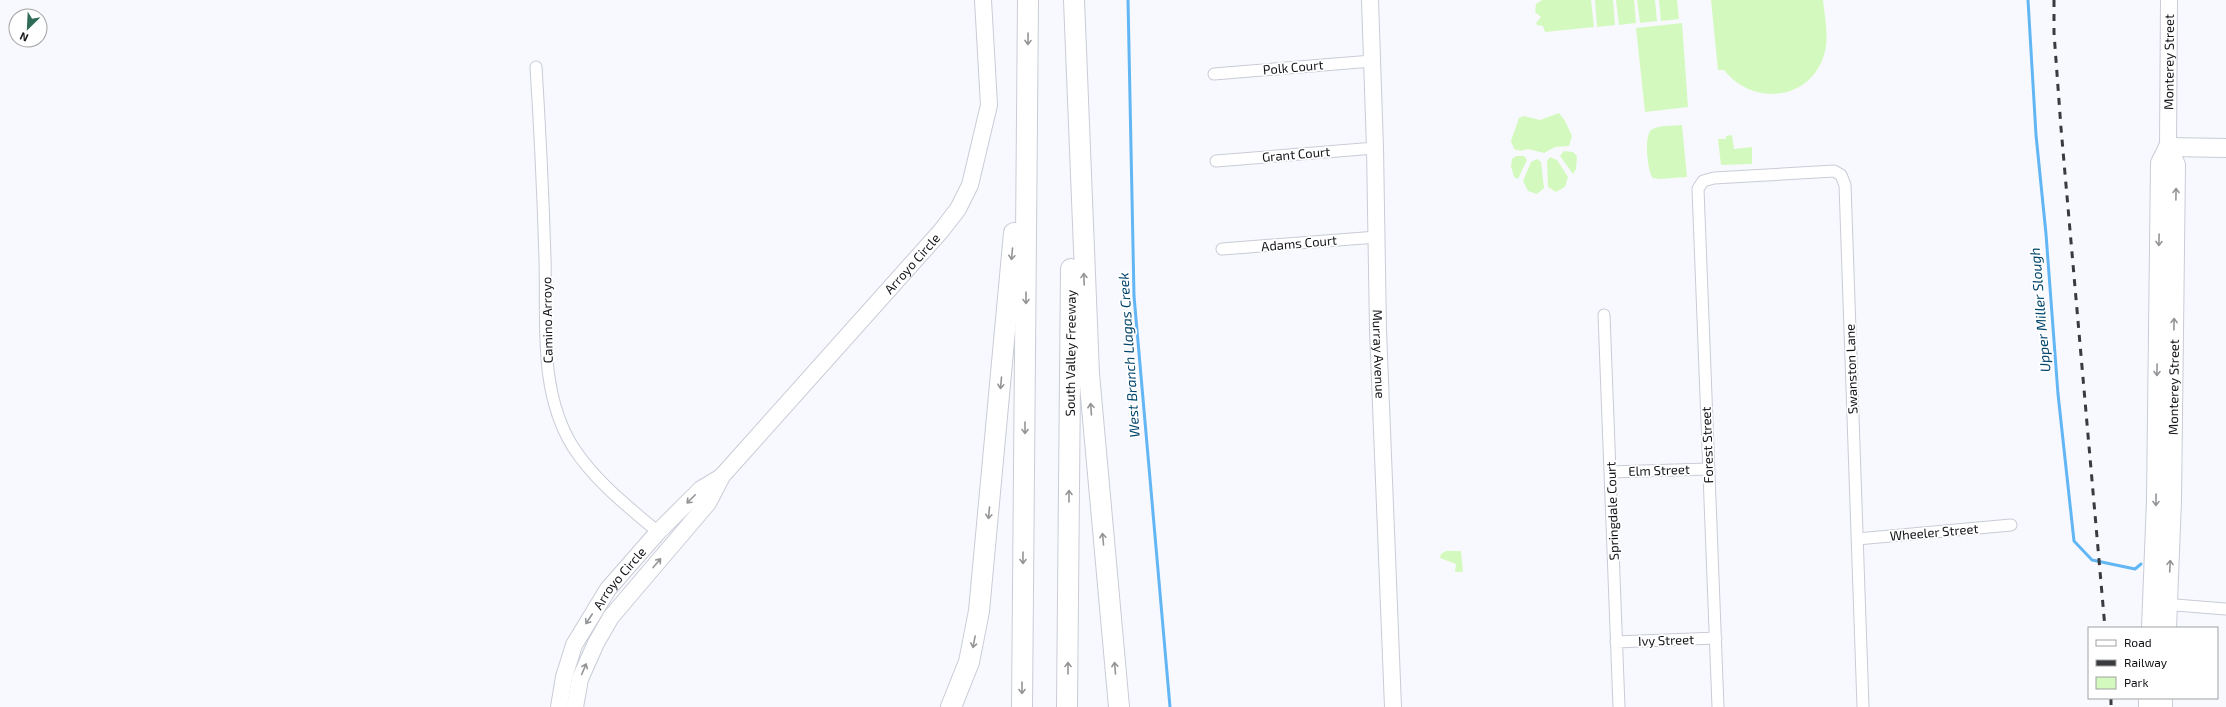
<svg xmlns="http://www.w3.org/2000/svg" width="2226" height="707" viewBox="0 0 2226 707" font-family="'Exo 2',sans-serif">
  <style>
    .green { fill: #d4f9be }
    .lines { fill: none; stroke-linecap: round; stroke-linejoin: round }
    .stream { stroke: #62b6f4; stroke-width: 3 }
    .street-casing { stroke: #c9ccd7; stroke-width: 13 }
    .secondary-casing { stroke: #c9ccd7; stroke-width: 18 }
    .primary-casing { stroke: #c9ccd7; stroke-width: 20 }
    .highway-casing { stroke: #c9ccd7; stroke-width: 22 }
    .street { stroke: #fff; stroke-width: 11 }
    .secondary { stroke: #fff; stroke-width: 16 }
    .primary { stroke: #fff; stroke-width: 18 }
    .highway { stroke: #fff; stroke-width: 20 }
    .rail { stroke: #3a3b3f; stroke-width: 3; stroke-dasharray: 7 7; stroke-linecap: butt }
    .oneway { stroke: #949597 }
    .labels { text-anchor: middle; stroke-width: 3.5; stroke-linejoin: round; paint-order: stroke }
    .street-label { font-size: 13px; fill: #121317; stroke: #fff }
    .water-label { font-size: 14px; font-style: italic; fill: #00456c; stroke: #fff }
  </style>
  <rect width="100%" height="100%" fill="#f8f9fe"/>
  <path class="green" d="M1542 0H1591L1594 27 1545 32 1543 26 1537 25 1536 23 1541 17 1535 12 1536 4Z
    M1595 0H1613L1615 25 1597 27Z
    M1616 0H1634L1636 23 1619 25Z
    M1637 0H1655L1657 21 1640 23Z
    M1659 0H1677L1679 19 1661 21Z
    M1711 0H1823C1825 19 1830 40 1823 58 1807 102 1751 105 1724 70H1718Z
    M1682 23 1688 107 1645 112 1636 28Z
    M1559 113 1565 121 1572 136 1569 146 1555 147 1544 153 1528 149 1521 151 1514 149 1511 141 1519 118 1524 116 1540 120Z
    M1682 125 1687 177 1659 179 1653 178C1647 172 1644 136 1651 130 1658 125 1673 126 1682 125Z
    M1732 135 1734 149 1752 147V164L1721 165 1718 139H1726V136Z
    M1564 151 1573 152 1577 156 1576 169 1573 174 1560 156Z
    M1516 156H1524L1527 160 1518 179 1514 177 1511 166 1512 159Z
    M1550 157 1557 160 1568 177 1565 187 1556 192 1548 187 1547 161Z
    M1537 159 1541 162 1544 188 1537 194 1528 191 1523 181 1531 162Z
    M1446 551H1461L1463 572H1455L1456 564 1440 558 1441 554Z"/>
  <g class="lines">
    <path class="stream" d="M1128 0 1134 296 1170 707
      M2028 0 2036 135 2046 234 2058 394 2074 541 2092 560 2135 569 2141 564"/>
    <defs>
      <path id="street" d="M536 67C540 130 543 194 545 258 547 320 538 391 573 447 595 481 627 506 658 532
        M1214 74 1372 61
        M1216 161 1375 148
        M1222 249 1377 237
        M1604 315 1619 707
        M1610 472 1708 469
        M1857 539 2011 525
        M2163 604 2226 609
        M1616 642 1716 638
        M1718 707 1698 189 1703 181 1714 178 1834 171 1841 175 1845 185 1863 707"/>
      <g id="secondary">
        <path id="s1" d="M1370 0 1375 148 1378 330 1393 707"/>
        <path id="s2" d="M2168 147 2169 0"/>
        <path id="s3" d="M559 707 564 677 574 645 608 589 658 532 701 489 721 477"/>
        <path id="s4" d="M575 707 580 679 596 643 611 617 708 503 722 476 941 231 958 209 970 185 989 105 983 0"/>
      </g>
      <g id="primary">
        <path d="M2168 147 2226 148"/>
        <path d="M2151 628 2156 500 2160 163 2168 147"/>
        <path id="s5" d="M2167 628 2172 500 2176 165 2168 147"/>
        <path d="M2148 707V698"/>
        <path d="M2163 707V698"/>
      </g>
      <g id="highway">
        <path d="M1074 0 1089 374 1119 707"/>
        <path d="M951 707 969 662 979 611 1014 233"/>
        <path d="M1022 707 1028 0"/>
        <path id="s6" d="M1067 707 1071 269"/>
      </g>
    </defs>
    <use href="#street" class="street-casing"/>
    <use href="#secondary" class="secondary-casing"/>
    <use href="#primary" class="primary-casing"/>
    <use href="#highway" class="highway-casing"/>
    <use href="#street" class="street"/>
    <use href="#secondary" class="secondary"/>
    <use href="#primary" class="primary"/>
    <use href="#highway" class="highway"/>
    <path class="rail" d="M2054 0V33L2061 128 2105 628
      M2111 698V707"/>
  </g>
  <defs><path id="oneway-shaft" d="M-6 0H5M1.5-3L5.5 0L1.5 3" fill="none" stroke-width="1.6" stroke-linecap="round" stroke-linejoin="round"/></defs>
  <g class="oneway">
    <use href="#oneway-shaft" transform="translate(1028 39) rotate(91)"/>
    <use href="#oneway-shaft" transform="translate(2176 194) rotate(-89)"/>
    <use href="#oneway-shaft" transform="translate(2159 240) rotate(91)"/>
    <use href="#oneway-shaft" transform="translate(1012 254) rotate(95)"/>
    <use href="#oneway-shaft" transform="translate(1084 279) rotate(-92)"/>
    <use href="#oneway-shaft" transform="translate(1026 298) rotate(90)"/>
    <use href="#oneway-shaft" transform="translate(2174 324) rotate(-89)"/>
    <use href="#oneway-shaft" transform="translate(2157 370) rotate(91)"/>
    <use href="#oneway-shaft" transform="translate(1001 383) rotate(95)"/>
    <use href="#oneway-shaft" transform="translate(1091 409) rotate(-94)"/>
    <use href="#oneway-shaft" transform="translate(1025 428) rotate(90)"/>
    <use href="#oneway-shaft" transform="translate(1069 496) rotate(-90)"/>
    <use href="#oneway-shaft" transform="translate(691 499) rotate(135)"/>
    <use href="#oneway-shaft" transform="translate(2156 500) rotate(91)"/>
    <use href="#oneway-shaft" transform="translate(989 513) rotate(95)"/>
    <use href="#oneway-shaft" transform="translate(1103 539) rotate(-95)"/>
    <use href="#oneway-shaft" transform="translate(1023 558) rotate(90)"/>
    <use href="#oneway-shaft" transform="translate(657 563) rotate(-50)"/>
    <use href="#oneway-shaft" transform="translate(2170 566) rotate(-87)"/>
    <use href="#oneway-shaft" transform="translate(589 619) rotate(123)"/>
    <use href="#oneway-shaft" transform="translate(974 642) rotate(101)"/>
    <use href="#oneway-shaft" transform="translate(1068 668) rotate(-90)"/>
    <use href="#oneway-shaft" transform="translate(1115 668) rotate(-95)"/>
    <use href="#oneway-shaft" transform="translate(584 669) rotate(-67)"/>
    <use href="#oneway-shaft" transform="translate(1022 688) rotate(90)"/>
  </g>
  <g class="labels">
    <g class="street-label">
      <text dy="5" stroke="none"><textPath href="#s2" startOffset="85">Monterey Street</textPath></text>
      <text transform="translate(1293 67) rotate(-5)" y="5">Polk Court</text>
      <text transform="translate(1296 154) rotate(-5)" y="5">Grant Court</text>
      <text transform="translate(1299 243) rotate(-5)" y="5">Adams Court</text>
      <text dy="5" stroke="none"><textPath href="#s4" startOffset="563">Arroyo Circle</textPath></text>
      <text transform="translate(547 320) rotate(-91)" y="5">Camino Arroyo</text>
      <text dy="5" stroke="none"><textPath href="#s6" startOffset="354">South Valley Freeway</textPath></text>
      <text dy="5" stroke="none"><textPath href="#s1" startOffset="354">Murray Avenue</textPath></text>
      <text transform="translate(1851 369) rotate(-92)" y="5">Swanston Lane</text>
      <text dy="5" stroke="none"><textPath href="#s5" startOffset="241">Monterey Street</textPath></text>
      <text transform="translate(1707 445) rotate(-92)" y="5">Forest Street</text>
      <text transform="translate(1659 470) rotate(-2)" y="5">Elm Street</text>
      <text transform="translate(1612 511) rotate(-92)" y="5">Springdale Court</text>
      <text transform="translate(1934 532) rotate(-5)" y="5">Wheeler Street</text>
      <text dy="5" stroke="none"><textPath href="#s3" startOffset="145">Arroyo Circle</textPath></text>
      <text transform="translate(1666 640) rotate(-2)" y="5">Ivy Street</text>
    </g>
    <g class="water-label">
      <text transform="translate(2040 310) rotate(-95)" y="5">Upper Miller Slough</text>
      <text transform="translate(1129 355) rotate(-94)" y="5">West Branch Llagas Creek</text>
    </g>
  </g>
  <rect x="2088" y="627" width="130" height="72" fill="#ffffff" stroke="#a0a1a2"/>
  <rect x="2096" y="640" width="20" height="6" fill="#ffffff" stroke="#a0a1a2"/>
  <text x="2124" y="647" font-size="12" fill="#121317">Road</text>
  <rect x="2096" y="660" width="20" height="6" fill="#3a3b3f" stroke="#a0a1a2"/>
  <text x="2124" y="667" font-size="12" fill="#121317">Railway</text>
  <rect x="2096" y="677" width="20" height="12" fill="#d4f9be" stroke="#a0a1a2"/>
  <text x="2124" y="687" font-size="12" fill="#121317">Park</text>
  <g transform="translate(28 28) rotate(204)"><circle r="19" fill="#ffffff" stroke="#a0a1a2"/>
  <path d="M0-3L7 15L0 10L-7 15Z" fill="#2f6b57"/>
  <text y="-6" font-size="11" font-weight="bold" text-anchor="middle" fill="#121317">N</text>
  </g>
</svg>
